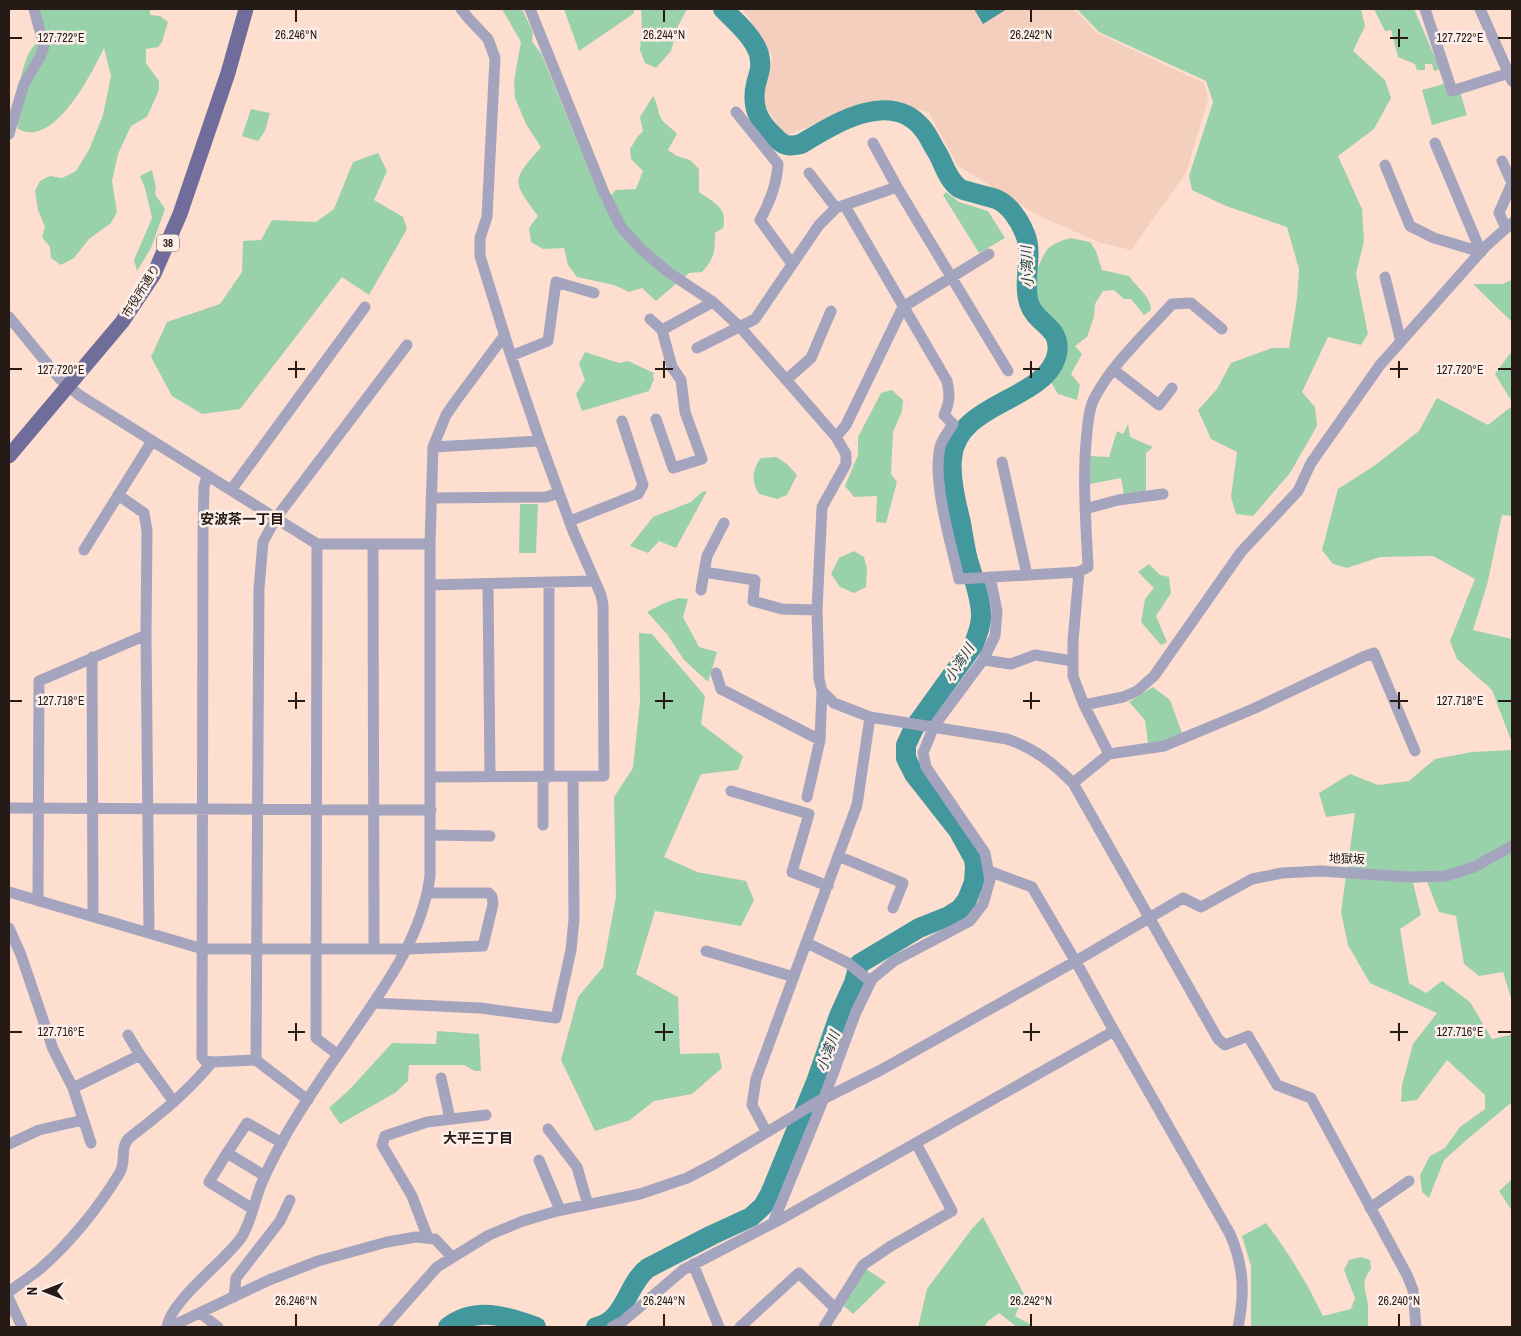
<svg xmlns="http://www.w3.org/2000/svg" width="1521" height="1336" viewBox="0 0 1521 1336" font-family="'Archivo Narrow','Noto Sans JP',sans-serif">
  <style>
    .built { fill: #f5cfbd }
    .green { fill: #99d2aa }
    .water { fill: #42989d }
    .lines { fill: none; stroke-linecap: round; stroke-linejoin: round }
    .river { stroke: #42989d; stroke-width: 20 }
    .minor { stroke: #a5a4be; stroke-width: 11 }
    .major { stroke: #706d9a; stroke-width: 15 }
    .ticks { fill: none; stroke: #251a15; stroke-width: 2 }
    .labels { text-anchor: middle; stroke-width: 5; stroke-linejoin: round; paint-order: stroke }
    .shield { fill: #fcefea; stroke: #665a55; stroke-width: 1 }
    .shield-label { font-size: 11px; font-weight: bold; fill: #251a15 }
    .street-label { font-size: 12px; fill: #251a15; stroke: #fcefea }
    .water-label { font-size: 14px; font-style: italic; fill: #184143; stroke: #fcefea }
    .neighbourhood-label { font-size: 14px; font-weight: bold; fill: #251a15; stroke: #fcefea }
    .ticks-label { font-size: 12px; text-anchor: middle; fill: #251a15; stroke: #fcefea; stroke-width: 5; stroke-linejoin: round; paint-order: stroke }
  </style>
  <rect width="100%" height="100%" fill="#fddecf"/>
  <path class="built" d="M743 9H1074L1097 33 1204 83 1208 99 1186 173 1131 250 1101 243 1039 216 957 165 929 112 876 100 784 136 759 95 773 57Z"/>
  <path class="green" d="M34 9H150V15L160 16 168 22 162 42 158 47 146 49V63L159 81V90L147 117 131 126 118 154 112 181 117 212 111 223 89 239 74 258 61 265 51 258 50 247 42 237 45 227 38 210 35 191 40 181 50 176 62 178 76 171 89 150 103 115 111 76 104 48C92 73 54 149 18 129 14 105 19 73 30 51 34 46 38 40 42 35Z
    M502 9H522L533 32 532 42 541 53 603 204 616 190 636 189 643 171 631 159 630 149 638 136 643 131 640 117 653 96C658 104 658 114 662 120 665 124 673 129 677 134L668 150 677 156 690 160 699 169V192C714 203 728 207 723 228L715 233C715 251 715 258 702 272L689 273 656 301 642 288 629 292 614 285 577 277 568 265 564 248 543 249 531 242 529 228 538 216C511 180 512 181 541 147L526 124 515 98 514 81 521 42Z
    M564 9H635L633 14 579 51Z
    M641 9H687L678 26 671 51 656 68 645 63 640 50 642 29Z
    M1077 9H1361L1365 26 1353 51 1385 80 1391 98 1374 129 1338 156 1362 209 1364 241 1356 274 1368 334 1361 345 1328 337 1302 392 1315 407 1317 426 1290 473 1253 516 1236 514 1231 497 1237 452 1211 439 1198 410 1217 389 1231 363 1272 348H1289L1297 299 1299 269 1287 227 1226 206 1192 190 1189 176 1213 102 1206 81 1099 32Z
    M1374 9H1414L1440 69 1434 71 1432 64H1425V70H1417L1415 64 1398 57 1391 30 1385 31Z
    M1444 84 1449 96 1460 92 1467 115 1432 125 1422 90Z
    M251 109 270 113 265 131 258 141 242 136Z
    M378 153 387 171 374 200 403 217 407 229 369 295 342 277 240 409 202 414 172 396 151 357 167 322 220 304 242 272 243 241 261 240 272 220 316 222 334 209 353 162Z
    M152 170 156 187 155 194 165 209 151 248 137 271 134 260 152 218 145 188 140 176Z
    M946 192 959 202 988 211 1005 238 979 253 943 195Z
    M1071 238 1090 242 1096 251 1102 270 1129 276C1136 287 1151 296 1151 310L1144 315 1131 299H1124L1114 290 1103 291 1095 304 1094 317 1087 337 1075 346 1082 354 1071 374 1080 385 1077 400 1058 394 1049 379C1064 362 1064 357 1063 335 1054 325 1035 309 1033 295 1032 283 1040 259 1047 250 1053 243 1063 240 1071 238Z
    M1512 280V322L1473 284H1502Z
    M1512 351V402L1495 374Z
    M585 352 619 363 628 361 654 373 653 376 654 379 649 391 582 411 576 394 585 380 579 364Z
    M892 390 903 400 902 411 893 432 891 474 897 482 886 523 876 522 877 496 854 497 845 486 858 455V437L881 393Z
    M1437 398 1488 425 1512 406V516L1502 515 1487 585 1473 630 1512 639V743L1492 690 1457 659 1450 641 1475 579 1433 556 1380 557 1347 568 1333 564 1322 550 1338 489 1374 466 1419 431Z
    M1128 424 1130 437 1153 447 1146 453V492L1124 495 1121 478 1090 484 1089 456 1109 457 1117 431 1123 434Z
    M776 457 787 464 797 475 787 495 777 499 759 494C751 482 752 469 761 458Z
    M707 491 676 548 659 541 648 553 630 546 653 517 691 502 702 492Z
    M520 504H538L536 553H519Z
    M854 551 864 557 867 569 866 587 854 593 840 587 831 574 839 558Z
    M1149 564 1160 575 1169 577 1171 593 1156 616 1167 642 1161 645 1141 622 1145 599 1154 588 1138 572Z
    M679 598 688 599 683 617 699 647 717 652 708 682 684 660 667 634 647 612 662 604Z
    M639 633 652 634 705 696 701 724 743 756 738 770 701 774 664 857 697 872 746 881 754 900 741 926 655 911 636 974 678 997 680 1054 719 1053 722 1068 692 1094 654 1101 630 1120 595 1131 561 1060 578 997 603 967 616 897 614 797 633 768 640 701Z
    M1153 687 1170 700 1182 733 1164 742 1148 743 1145 720 1129 702Z
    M1512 750V1001L1503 972 1479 976 1464 964 1456 916 1439 912 1427 882 1413 883 1421 915 1400 929 1409 983 1426 993 1442 981 1470 1002 1492 1039 1510 1035 1512 1033V1102L1470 1137 1444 1160 1429 1198 1422 1192 1420 1175 1430 1156 1445 1148 1460 1127 1485 1109V1095L1447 1060 1417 1100 1401 1102 1402 1085 1413 1044 1437 1013 1370 983 1348 945 1341 912 1355 813 1326 817 1319 793 1350 774 1378 785 1409 781 1435 759 1472 752Z
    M437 1031 479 1034 481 1071H475L464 1065H409L408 1081 395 1093 340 1124 329 1108 350 1089 392 1043 436 1044Z
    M1512 1179V1211L1499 1191Z
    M983 1217 1024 1294 1015 1316 1035 1327H1017L999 1313 987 1322 985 1327H918L927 1289 971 1230Z
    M1266 1223C1289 1253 1307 1283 1323 1316L1351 1309 1355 1298 1344 1270 1349 1260 1361 1257 1370 1260 1371 1269C1360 1283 1366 1289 1368 1305 1368 1312 1368 1319 1368 1326L1354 1327H1251V1266L1242 1236Z
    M866 1269 886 1282 853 1314 844 1306Z"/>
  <path class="water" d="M974 9H1007L983 24Z"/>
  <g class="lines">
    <path class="river" d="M448 1327C475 1306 506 1316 536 1327
      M596 1327C625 1322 627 1283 648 1268L712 1235 751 1217 763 1206 770 1194 816 1082 839 1016 854 983 859 964 919 928 949 916 960 909 967 900 974 882 975 868 974 859 958 830 914 774 906 758V745L914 728 973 646C977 636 982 624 981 613 980 595 973 577 968 560 965 548 963 535 961 523 956 502 950 479 952 458 957 401 1047 401 1057 354 1062 326 1036 325 1029 303 1022 280 1034 255 1025 234 1020 221 1009 204 996 199 990 197 984 196 978 194 972 192 964 191 959 188 947 179 944 164 937 152 932 145 929 136 923 129 891 88 834 124 801 144 788 147 783 146 774 136 758 121 751 106 756 84 759 72 762 68 759 54 753 36 736 22 723 9"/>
    <path class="minor" d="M530 9 604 193 621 227 641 249 668 272 713 302 740 327 836 437 846 454V464L822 507 817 610 819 679 822 691 834 703 870 717 1007 739C1034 748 1053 763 1073 783L1218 1039 1225 1045 1248 1036 1277 1085 1311 1098 1407 1275 1413 1290 1416 1327
      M1425 9 1452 91 1509 73
      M1480 9 1512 81
      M736 112 778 164C777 185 770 202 760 220L792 264
      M9 134 24 84 41 55 44 46 34 9
      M873 143 897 187
      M1435 143 1481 252
      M1502 161 1512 183 1499 213 1506 228
      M1385 165 1410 226 1434 238 1481 252
      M809 173 836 208
      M845 206 947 381C950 395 950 402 944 415L953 424C949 431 942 439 940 447 932 482 951 543 959 579L1079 572 1088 567C1086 522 1082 477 1087 432 1088 421 1089 408 1094 399 1111 365 1147 332 1172 304L1191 303 1222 329
      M1385 277 1401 342
      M9 317 59 378 79 395 317 544H430
      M650 319 662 330
      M697 348 755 319 819 225 836 208 897 187 1008 371
      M511 356 548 341 556 282 594 293
      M1114 370 1159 405 1172 388
      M786 380 811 358 831 311
      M656 419 673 468 702 459 685 412 681 380 672 367 662 330 713 302
      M836 437 846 425 903 307 989 254
      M433 447 540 441
      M1002 462 1027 575
      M207 476 204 487 203 531 202 1057 205 1061 212 1062 256 1060 308 1100
      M231 490 365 307
      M118 495 144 513 147 531 146 635 149 933
      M431 498 546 497 559 493
      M1085 509 1118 500 1163 494
      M570 521 638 494 643 485 622 421
      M724 523 707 556 704 572 755 580 753 601 782 609 817 610
      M317 544 316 1038 337 1054
      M373 545 374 949
      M84 550 152 441
      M1079 572 1073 641V676L1084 705 1109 754
      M488 584 490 776
      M430 585 594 581
      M701 590 704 572
      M92 657 93 916
      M983 660 1011 664 1035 655 1073 661
      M716 673 721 689 820 740 822 691
      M1084 705 1123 697 1137 691 1154 676 1241 552 1298 491 1311 463 1380 365 1485 247 1512 223
      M431 777 604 776 603 605 601 595 573 531 540 441 511 356 480 256V238L487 217 495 58 488 39 469 19 461 9
      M549 777V584
      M1073 783 1109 754 1164 746 1253 709 1363 657 1374 653 1415 751
      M731 791 809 814 792 872 828 886
      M807 797 820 740
      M9 808 431 810
      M543 825V777
      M430 835 490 836
      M838 856 903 883 893 908
      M989 871 1032 887 1080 969 1114 1031 1230 1234C1244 1266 1245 1294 1238 1327
      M9 892 203 949H407L483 946 493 904 492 897 489 893H428
      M38 901 39 681 146 635
      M9 928 21 955 53 1049 73 1088 91 1143
      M807 943 848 963 871 982
      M706 951 794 977
      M373 1003 480 1008 556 1018 571 950 574 919 573 777
      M128 1035 140 1055 174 1102
      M256 1060 259 589 263 542 276 518 407 345
      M441 1078 450 1119
      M73 1088 140 1055
      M548 1129 577 1167 588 1205
      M766 1131 752 1105 756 1079 857 805 870 717
      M9 1144 39 1130 83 1120
      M227 1153 209 1182 253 1209
      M539 1160 560 1210
      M265 1176 227 1153 247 1123 282 1143
      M1370 1208 1409 1181
      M773 1223 824 1098 856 1012 872 979 894 961 970 921 983 904 990 880 985 853 926 767 923 753 934 726 983 660 995 636 997 611 990 577
      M428 1238 412 1196 382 1145 385 1136 427 1122 486 1115
      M693 1264 719 1327
      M9 1292C19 1284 30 1277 40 1269 69 1244 99 1207 119 1174 127 1163 119 1149 129 1138 159 1115 188 1092 212 1062
      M234 1297 236 1278 280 1221 290 1200
      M9 1299 22 1327
      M200 1313 218 1327
      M167 1327C171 1300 223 1263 241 1238 251 1223 254 1202 261 1185 268 1167 278 1149 288 1131 306 1101 326 1071 346 1043 381 992 422 939 430 876V544L433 447 446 415 455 402 504 336
      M170 1327 269 1280 318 1261 387 1242 416 1237 435 1239 452 1257
      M384 1327 437 1267 489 1235 523 1221 557 1211 640 1194 687 1178 714 1164 817 1102 879 1071 1076 961 1183 898 1201 907 1252 879 1282 873 1321 871 1408 877 1446 876 1474 867 1512 846
      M612 1327 622 1322 683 1270 783 1218 1114 1031
      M740 1327 799 1273 836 1309
      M824 1327 863 1265 891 1246 952 1211 916 1143"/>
    <path class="major" d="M9 456 122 322 154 274 180 214 228 73 246 9"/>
  </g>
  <path class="ticks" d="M296 10V22M664 10V22M1031 10V22M1399 29V47M10 38H22M1390 38H1408M1498 38H1511M296 361V378M664 361V378M1031 361V378M1399 361V378M10 369H22M288 369H305M655 369H673M1023 369H1040M1390 369H1408M1498 369H1511M296 692V709M664 692V709M1031 692V709M1399 692V709M10 701H22M288 701H305M655 701H673M1023 701H1040M1390 701H1408M1498 701H1511M296 1023V1041M664 1023V1041M1031 1023V1041M1399 1023V1041M10 1032H22M288 1032H305M655 1032H673M1023 1032H1040M1390 1032H1408M1498 1032H1511M296 1314V1326M664 1314V1326M1031 1314V1326M1399 1314V1326"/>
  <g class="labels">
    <rect class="shield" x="157" y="234.5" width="22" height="17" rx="4"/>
    <g class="shield-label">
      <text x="168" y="247">38</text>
    </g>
    <g class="street-label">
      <text transform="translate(141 291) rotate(-58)" y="4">市役所通り</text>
      <text transform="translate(1347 859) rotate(2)" y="4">地獄坂</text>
    </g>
    <g class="water-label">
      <text transform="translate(1027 267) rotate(-93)" y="5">小湾川</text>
      <text transform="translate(959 663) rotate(-57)" y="5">小湾川</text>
      <text transform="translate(828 1051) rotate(-70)" y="5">小湾川</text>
    </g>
    <g class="neighbourhood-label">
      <text x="242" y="524">安波茶一丁目</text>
      <text x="478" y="1143">大平三丁目</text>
    </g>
  </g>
  <g class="ticks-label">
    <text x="296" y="39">26.246°N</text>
    <text x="664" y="39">26.244°N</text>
    <text x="1031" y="39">26.242°N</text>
    <text x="1460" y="42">127.722°E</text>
    <text x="61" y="42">127.722°E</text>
    <text x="1460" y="374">127.720°E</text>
    <text x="61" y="374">127.720°E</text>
    <text x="1460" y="705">127.718°E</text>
    <text x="61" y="705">127.718°E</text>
    <text x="1460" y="1036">127.716°E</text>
    <text x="61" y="1036">127.716°E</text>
    <text x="296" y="1305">26.246°N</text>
    <text x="664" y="1305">26.244°N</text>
    <text x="1031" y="1305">26.242°N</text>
    <text x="1399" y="1305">26.240°N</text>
  </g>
  <rect width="1521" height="1336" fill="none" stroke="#251a15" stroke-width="20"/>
  <g transform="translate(45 1291) rotate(270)" stroke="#fcefea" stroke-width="4" paint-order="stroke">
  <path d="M0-4L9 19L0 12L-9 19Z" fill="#251a15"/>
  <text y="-8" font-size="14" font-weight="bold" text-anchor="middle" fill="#251a15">N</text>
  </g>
</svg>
